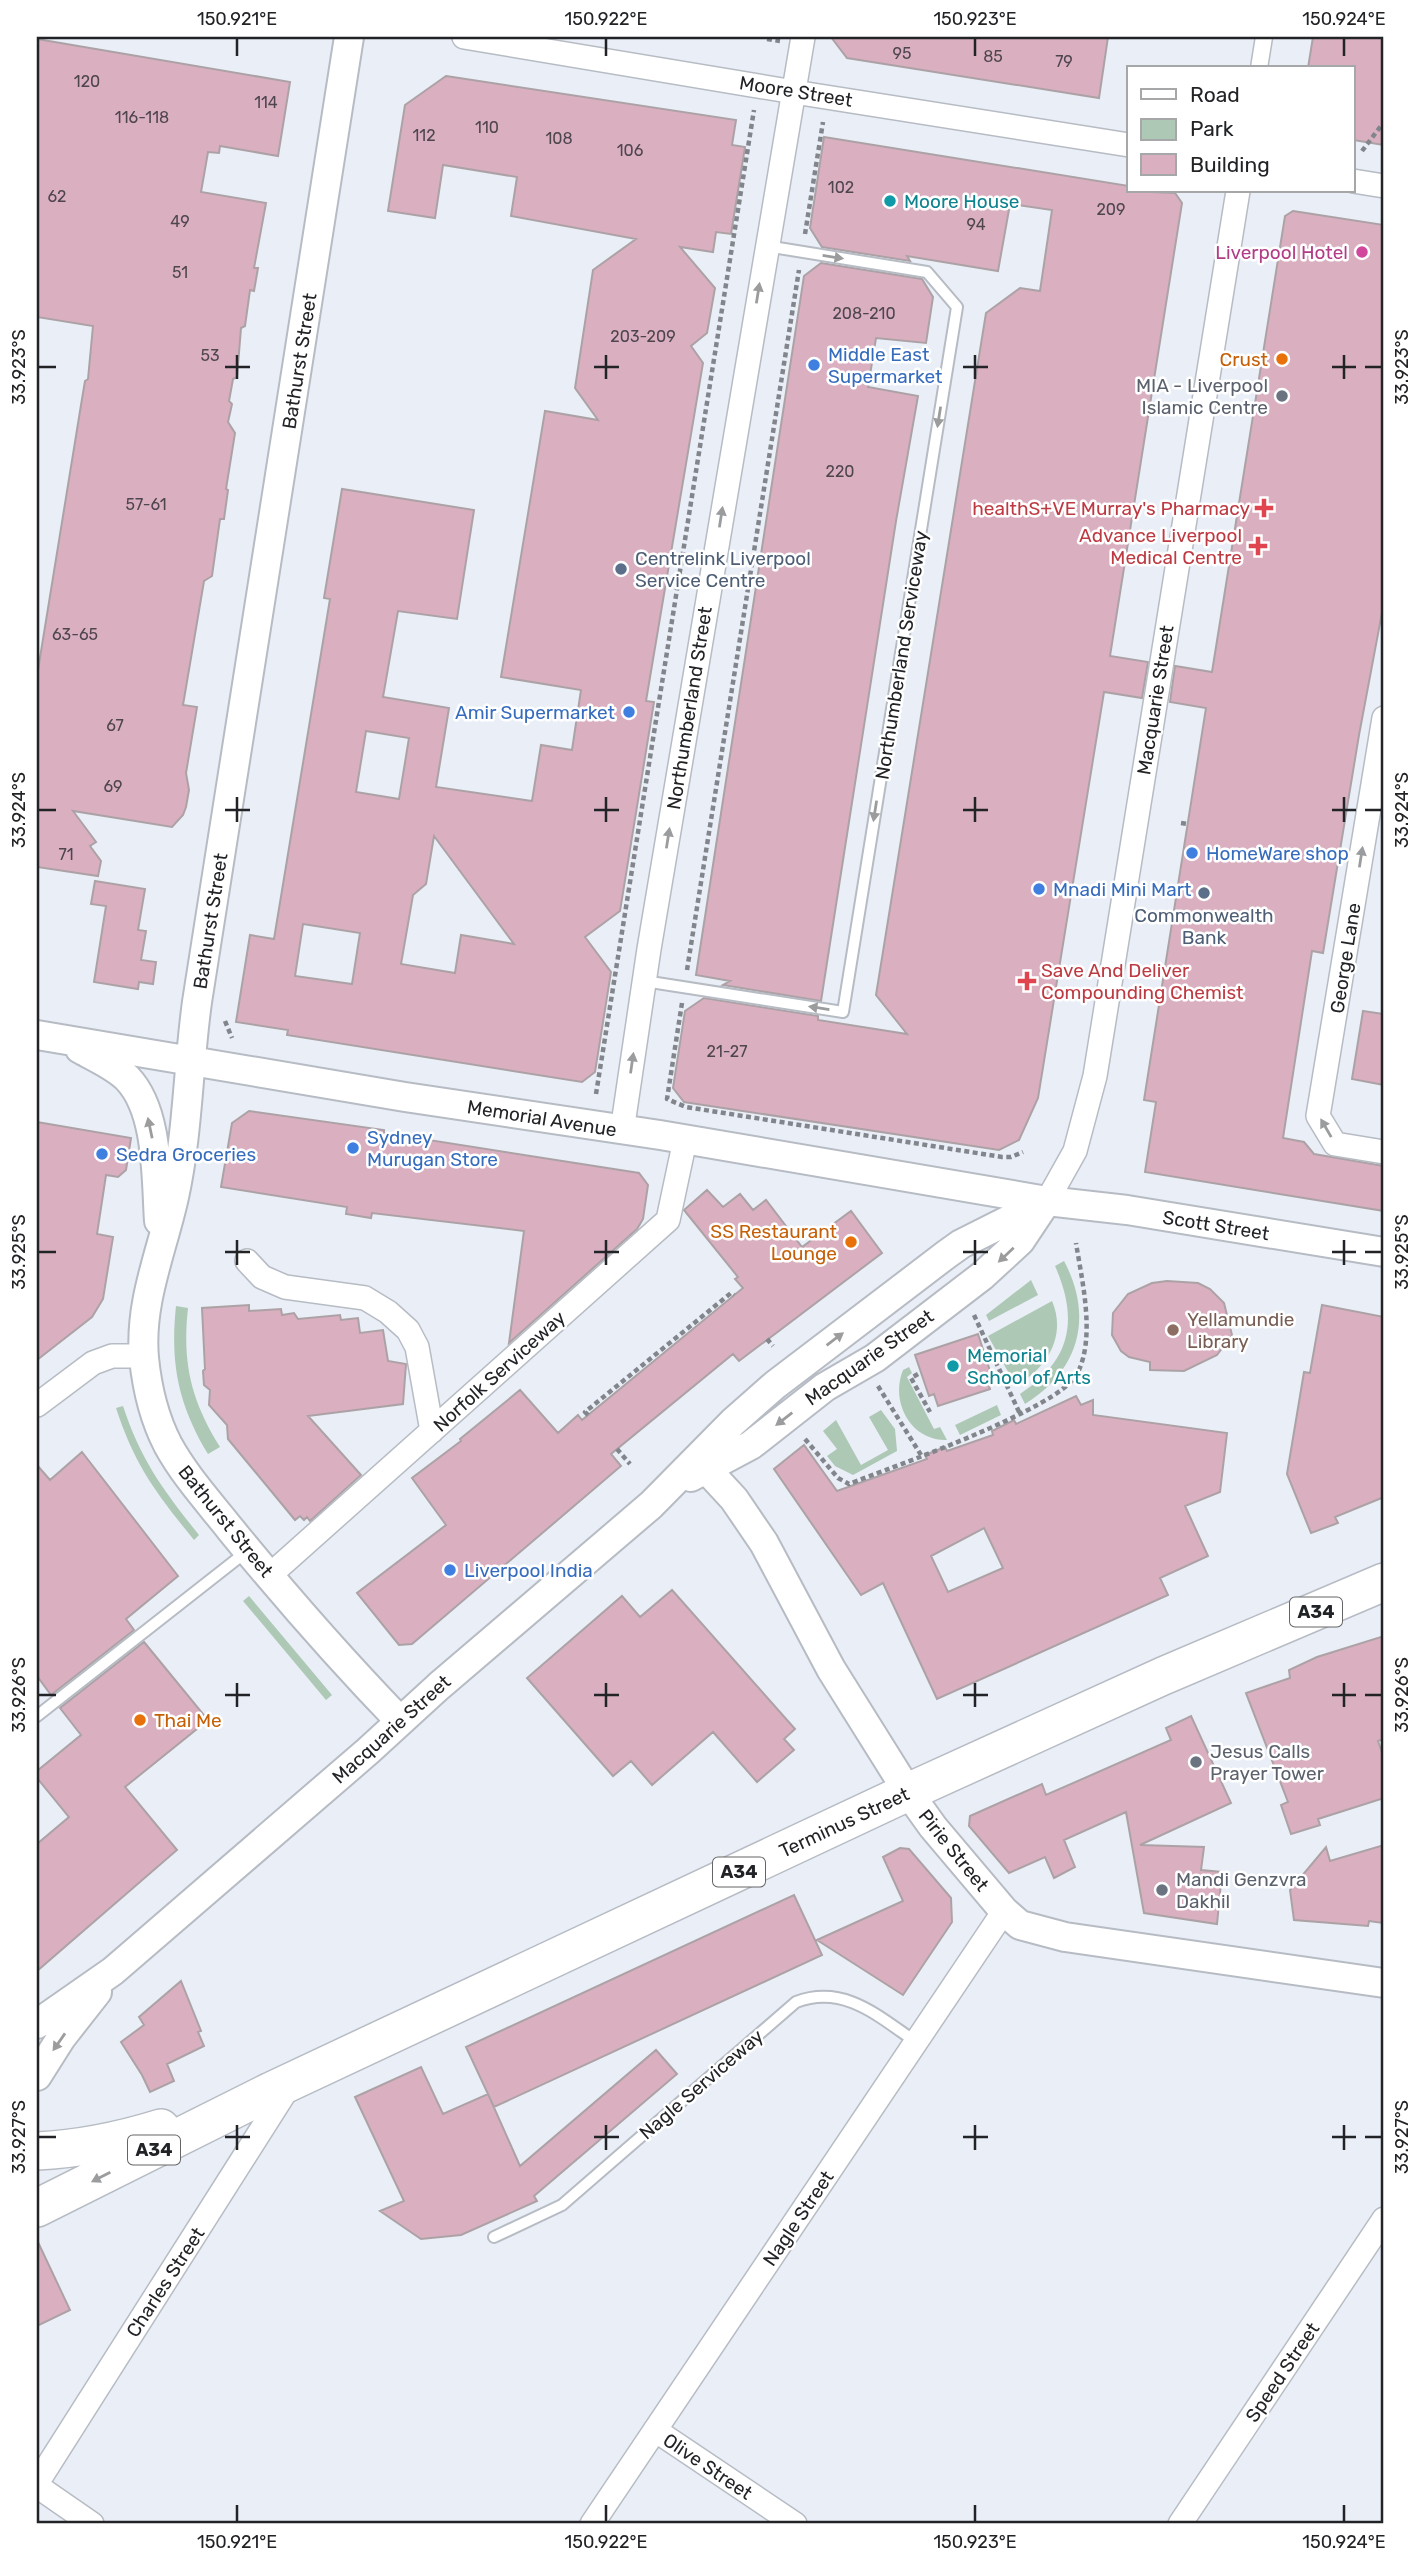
<svg xmlns="http://www.w3.org/2000/svg" width="1421" height="2561" viewBox="0 0 1421 2561" font-family="Rubik,sans-serif">
  <style>
    .green { fill: #aec8b6 }
    .building { fill: #dab0c1; stroke: #aca2a6; stroke-width: 2; fill-rule: evenodd }
    .lines { fill: none; stroke-linecap: round; stroke-linejoin: round }
    .service-casing { stroke: #b7bcc4; stroke-width: 14 }
    .pedestrian-casing { stroke: #b7bcc4; stroke-width: 19 }
    .minor-casing { stroke: #b7bcc4; stroke-width: 26 }
    .tertiary-casing { stroke: #b7bcc4; stroke-width: 32 }
    .trunk-casing { stroke: #b7bcc4; stroke-width: 40 }
    .path { stroke: #82868c; stroke-width: 4.5; stroke-dasharray: 5 3.5; stroke-linecap: butt }
    .service { stroke: #fff; stroke-width: 10 }
    .pedestrian { stroke: #fff; stroke-width: 16 }
    .minor { stroke: #fff; stroke-width: 23 }
    .tertiary { stroke: #fff; stroke-width: 28 }
    .trunk { stroke: #fff; stroke-width: 37 }
    .oneway { fill: #9b9c9d }
    .ticks { fill: none; stroke: #212326; stroke-width: 2.5 }
    .culture-dot { fill: #0f9aa8; stroke: #fff; stroke-width: 2.5 }
    .hotel-dot { fill: #d1479c; stroke: #fff; stroke-width: 2.5 }
    .food-dot { fill: #e8710a; stroke: #fff; stroke-width: 2.5 }
    .shop-dot { fill: #3f7fe0; stroke: #fff; stroke-width: 2.5 }
    .worship-dot { fill: #6b7280; stroke: #fff; stroke-width: 2.5 }
    .health-dot { fill: #e0444e; stroke: #fff; stroke-width: 2.5 }
    .service-dot { fill: #5c6f8a; stroke: #fff; stroke-width: 2.5 }
    .education-dot { fill: #8d6e63; stroke: #fff; stroke-width: 2.5 }
    .labels { text-anchor: middle; stroke-width: 5; stroke-linejoin: round; paint-order: stroke }
    .number-label { font-size: 16px; fill: #4f464d }
    .shield { fill: #fff; stroke: #646567; stroke-width: 2 }
    .shield-label { font-size: 18px; font-weight: bold; fill: #212326 }
    .street-label { font-size: 19px; fill: #212326; stroke: #fff }
    .culture-label { font-size: 19px; fill: #0d838f; stroke: #fff; text-anchor: start }
    .hotel-label { font-size: 19px; fill: #b23c85; stroke: #fff; text-anchor: end }
    .shop-label { font-size: 19px; fill: #366cbe; stroke: #fff; text-anchor: start }
    .food-label { font-size: 19px; fill: #c56008; stroke: #fff; text-anchor: end }
    .worship-label { font-size: 19px; fill: #5b616d; stroke: #fff; text-anchor: start }
    .health-label { font-size: 19px; fill: #be3a42; stroke: #fff; text-anchor: end }
    .service-label { font-size: 19px; fill: #4e5e75; stroke: #fff; text-anchor: start }
    .education-label { font-size: 19px; fill: #785e54; stroke: #fff; text-anchor: start }
    .neatline { fill: none; stroke: #212326; stroke-width: 2.5 }
    .ticks-label { font-size: 18px; text-anchor: middle; fill: #212326 }
  </style>
  <rect width="100%" height="100%" fill="#e9eef7"/>
  <path class="green" d="M1064 1261C1094 1317 1079 1371 1025 1404L1020 1394C1071 1361 1079 1320 1055 1266Z
    M1031 1280 1038 1295 989 1321 986 1315Z
    M1052 1301C1067 1336 1047 1368 1016 1386L988 1336Z
    M176 1306 188 1308C182 1363 191 1400 220 1447L208 1454C178 1404 170 1363 176 1306Z
    M909 1367 912 1373 907 1377 934 1429 940 1427 947 1440C910 1441 890 1401 903 1370Z
    M997 1405 1001 1415 960 1435 955 1425Z
    M123 1406C141 1461 164 1491 199 1535L194 1540C156 1493 135 1466 116 1408Z
    M881 1410 895 1429 897 1451 853 1475 835 1466 827 1456 837 1449 823 1431 836 1420 861 1465 888 1450 869 1417Z
    M249 1596 332 1695 326 1700 243 1601Z"/>
  <path class="building" d="M831 37H1108L1099 98 847 58Z
    M1313 37H1384V145L1353 140V68H1308Z
    M37 39 290 82 278 156 220 146 219 153 208 152 201 192 266 203 254 268H258L254 291 250 290 245 326 241 328 237 377 233 379 229 401 232 404 228 422 235 433 226 489 228 490 224 519H220L212 576 204 581 183 705 197 707 186 773 189 790 186 807 183 815 172 827 73 811 96 842 90 846 101 861 98 876 37 867V676L82 399 85 381 88 379 93 326 37 317Z
    M446 76 736 120 732 145 745 147 731 234 716 232 713 252 680 247 715 288 707 333 691 346 703 363 646 701 654 702 620 911 585 937 611 972 595 1072 582 1082 287 1035 288 1030 236 1022 250 935 274 939 330 599 324 598 342 489 474 510 457 619 398 611 383 697 449 708 436 787 532 801 541 745 572 750 581 690 501 677 545 411 598 420 575 388 593 270 636 239 511 216 517 177 443 165 435 218 388 211 405 105ZM366 731 409 738 399 799 356 792ZM434 836 514 944 461 935 455 973 401 964 413 895 426 884ZM303 924 360 933 352 984 295 976Z
    M824 137 1129 186V191L1175 193 1182 203 1110 656 1148 662 1142 698 1104 692 1038 1098 1019 1140 999 1150 684 1102 673 1088 685 1011 704 998 818 1016V1020L907 1034 876 995 986 313 1020 288 1040 291 1052 210 1010 204 998 271 907 256 910 261 822 247 810 228Z
    M1293 211 1384 225V602L1359 735 1323 953 1312 951 1283 1138 1304 1142 1314 1154 1384 1166V1211L1145 1172 1156 1102 1144 1100 1206 708 1170 702 1175 666 1212 672 1285 216Z
    M821 263 922 279 933 297 926 343 876 338 868 387 918 396 896 521 821 1001 723 985 730 981 696 975 804 276Z
    M95 881 145 889 138 930 146 931 141 960 156 962 153 984 139 982 138 989 94 982 106 906 91 904Z
    M1363 1011 1384 1014V1085L1352 1079Z
    M249 1111 384 1130V1133L639 1173 648 1185 643 1219 637 1229 509 1343 524 1231 372 1213 371 1218 346 1214 347 1207 221 1187 232 1123Z
    M37 1122 131 1138 126 1170 118 1177 106 1175 97 1234 113 1237 103 1299 92 1317 37 1360Z
    M707 1190 723 1207 740 1194 753 1210 766 1200 802 1247 851 1211 882 1253 739 1361 733 1354 611 1454 621 1466 412 1644 399 1645 357 1593 446 1525 412 1478 461 1441 460 1439 520 1390 558 1433 578 1415 582 1420 743 1288 735 1279 738 1277 684 1210Z
    M1167 1281 1198 1283 1210 1289 1224 1303 1232 1335 1217 1355 1184 1371 1150 1370V1362L1129 1357 1121 1351 1112 1335 1113 1313 1128 1294 1152 1283Z
    M249 1305V1311L281 1309 282 1315 294 1313 298 1319 340 1315 341 1320 358 1318 360 1333 383 1330 388 1361 406 1364 403 1404 308 1416 361 1475 310 1521 307 1517 304 1520 300 1516 295 1520 228 1439 227 1425 209 1405 210 1390 204 1385 203 1371 205 1369 202 1308Z
    M1322 1305 1384 1317V1497L1335 1517 1338 1523 1311 1533 1287 1474 1304 1372 1310 1373Z
    M978 1334 992 1377 987 1378 990 1389 938 1406 934 1394 929 1396 915 1355Z
    M1076 1396 1081 1405 1093 1400V1415L1227 1433 1220 1492 1185 1506 1208 1556 1160 1578 1168 1595 937 1699 883 1583 861 1595 774 1469 804 1445 837 1491 927 1459 925 1455 945 1447 947 1451 993 1435 992 1431 1014 1420 1016 1424ZM984 1528 1003 1568 948 1592 931 1556Z
    M82 1452 178 1576 126 1619 134 1630 51 1695 37 1676V1465L50 1480Z
    M672 1590 795 1729 784 1739 794 1750 757 1782 713 1732 652 1785 631 1761 613 1776 527 1678 622 1596 640 1617Z
    M1384 1636V1739L1378 1741 1384 1758V1798L1318 1819 1320 1825 1291 1834 1281 1805 1288 1802 1246 1693 1290 1678 1289 1670 1317 1657Z
    M144 1642 208 1720 125 1787 177 1850 37 1971V1844L69 1817 37 1778V1771L81 1735 60 1708Z
    M1191 1716 1231 1803 1140 1845 1204 1847 1201 1870 1222 1872 1217 1924 1144 1913 1126 1812 1064 1840 1075 1867 1054 1878 1045 1857 1009 1873 969 1826 970 1816 1042 1784 1046 1795 1171 1740 1166 1728Z
    M1384 1845V1923L1369 1921 1368 1926 1294 1920 1290 1890 1326 1847 1330 1861Z
    M900 1848 909 1849 951 1898 952 1922 903 1995 817 1940 903 1901 883 1857Z
    M794 1895 822 1955 494 2107 466 2047Z
    M181 1981 201 2031 198 2032 204 2046 167 2064 174 2081 150 2092 142 2075 121 2042 144 2025 139 2017Z
    M656 2050 677 2074 534 2196 537 2201 461 2235 421 2239 380 2211 404 2201 355 2097 421 2067 443 2114 488 2094 520 2166Z
    M37 2240 70 2310 37 2326Z"/>
  <g class="lines">
    <defs>
      <path id="service" d="M644 981 843 1012 957 307 927 272 766 246
        M37 1716 246 1552
        M494 2237 562 2205 796 2002C844 1984 878 2016 916 2042"/>
      <path id="pedestrian" d="M1259 68 1264 37"/>
      <path id="minor" d="M464 37 794 92 1129 145
        M1353 181 1384 186
        M1384 718 1318 1116 1335 1144 1384 1152
        M622 1131 649 949 803 37
        M1047 1201 1075 1151 1095 1076 1238 191
        M247 1261 262 1277 285 1287 365 1298 388 1312 408 1330 417 1347 432 1431
        M37 1405 93 1363 112 1356H144
        M269 1576 668 1220 685 1140
        M655 2430 795 2524
        M37 2483 291 2083
        M37 2486 92 2524
        M592 2524 1004 1911
        M1180 2524 1384 2219"/>
      <path id="tertiary" d="M349 37 197 1002C188 1067 188 1133 174 1197 162 1251 139 1302 144 1358 147 1388 154 1418 168 1445 185 1476 209 1502 231 1530 285 1596 341 1660 400 1721
        M37 1035 405 1097 660 1135 1047 1201 1127 1210 1384 1252
        M80 1049C95 1057 115 1066 127 1078 159 1111 156 1178 159 1221
        M697 1459 734 1499 764 1543 831 1669 908 1792 933 1827 1004 1911 1020 1925 1065 1937 1384 1983
        M691 1477 751 1445 825 1387 875 1358 982 1276 1020 1241 1046 1202
        M37 2024 113 1971 368 1751 439 1686 651 1505 733 1422 775 1385 947 1254 961 1244 1047 1201
        M37 2076 61 2038 97 1992"/>
      <path id="trunk" d="M37 2151C80 2149 119 2141 161 2128
        M37 2208 271 2091 908 1792 1163 1676 1384 1582"/>
    </defs>
    <use href="#service" class="service-casing"/>
    <use href="#pedestrian" class="pedestrian-casing"/>
    <use href="#minor" class="minor-casing"/>
    <use href="#tertiary" class="tertiary-casing"/>
    <use href="#trunk" class="trunk-casing"/>
    <path class="path" d="M767 39 780 41
      M1362 151 1384 122
      M805 234 823 122
      M1181 823 1188 824
      M687 970 799 270
      M682 1003 667 1099 686 1107 1002 1157H1011L1023 1152
      M225 1021 232 1038
      M596 1094 754 110
      M974 1315 1020 1414
      M767 1339 773 1346
      M918 1374 911 1378 930 1412
      M878 1386 921 1455
      M588 1415 585 1412 731 1293 734 1295
      M805 1439 838 1478 849 1484C892 1467 1059 1409 1077 1374 1096 1338 1082 1281 1076 1243
      M617 1449 630 1464"/>
    <use href="#service" class="service"/>
    <use href="#pedestrian" class="pedestrian"/>
    <use href="#minor" class="minor"/>
    <use href="#tertiary" class="tertiary"/>
    <use href="#trunk" class="trunk"/>
  </g>
  <defs><path id="oneway-solid" d="M-6-.8H1V-3.2L6.5 0L1 3.2V.8H-6Z" transform="scale(1.75)"/></defs>
  <g class="oneway">
    <use href="#oneway-solid" transform="translate(833 257) rotate(9)"/>
    <use href="#oneway-solid" transform="translate(758 293) rotate(-81)"/>
    <use href="#oneway-solid" transform="translate(939 417) rotate(99)"/>
    <use href="#oneway-solid" transform="translate(721 517) rotate(-81)"/>
    <use href="#oneway-solid" transform="translate(875 811) rotate(99)"/>
    <use href="#oneway-solid" transform="translate(668 838) rotate(-81)"/>
    <use href="#oneway-solid" transform="translate(1361 857) rotate(-81)"/>
    <use href="#oneway-solid" transform="translate(819 1008) rotate(-171)"/>
    <use href="#oneway-solid" transform="translate(632 1063) rotate(-82)"/>
    <use href="#oneway-solid" transform="translate(150 1128) rotate(-102)"/>
    <use href="#oneway-solid" transform="translate(1326 1128) rotate(-120)"/>
    <use href="#oneway-solid" transform="translate(1006 1255) rotate(137)"/>
    <use href="#oneway-solid" transform="translate(835 1339) rotate(-37)"/>
    <use href="#oneway-solid" transform="translate(784 1419) rotate(142)"/>
    <use href="#oneway-solid" transform="translate(59 2042) rotate(125)"/>
    <use href="#oneway-solid" transform="translate(101 2177) rotate(153)"/>
  </g>
  <path class="ticks" d="M237 38V56M606 38V56M975 38V56M1344 38V56M237 355V379M606 355V379M975 355V379M1344 355V379M38 367H56M225 367H250M594 367H619M963 367H988M1332 367H1356M1365 367H1382M237 797V822M606 797V822M975 797V822M1344 797V822M38 810H56M225 810H250M594 810H619M963 810H988M1332 810H1356M1365 810H1382M237 1240V1265M606 1240V1265M975 1240V1265M1344 1240V1265M38 1252H56M225 1252H250M594 1252H619M963 1252H988M1332 1252H1356M1365 1252H1382M237 1683V1707M606 1683V1707M975 1683V1707M1344 1683V1707M38 1695H56M225 1695H250M594 1695H619M963 1695H988M1332 1695H1356M1365 1695H1382M237 2125V2150M606 2125V2150M975 2125V2150M1344 2125V2150M38 2137H56M225 2137H250M594 2137H619M963 2137H988M1332 2137H1356M1365 2137H1382M237 2505V2522M606 2505V2522M975 2505V2522M1344 2505V2522"/>
  <g class="culture-dot">
    <circle cx="890" cy="201" r="7"/>
    <circle cx="953" cy="1366" r="7"/>
  </g>
  <circle class="hotel-dot" cx="1362" cy="252" r="7"/>
  <g class="food-dot">
    <circle cx="1282" cy="359" r="7"/>
    <circle cx="851" cy="1242" r="7"/>
    <circle cx="140" cy="1720" r="7"/>
  </g>
  <g class="shop-dot">
    <circle cx="814" cy="365" r="7"/>
    <circle cx="629" cy="712" r="7"/>
    <circle cx="1192" cy="853" r="7"/>
    <circle cx="1039" cy="889" r="7"/>
    <circle cx="353" cy="1148" r="7"/>
    <circle cx="102" cy="1154" r="7"/>
    <circle cx="450" cy="1570" r="7"/>
  </g>
  <g class="worship-dot">
    <circle cx="1282" cy="396" r="7"/>
    <circle cx="1196" cy="1762" r="7"/>
    <circle cx="1162" cy="1890" r="7"/>
  </g>
  <g class="health-dot">
    <path d="M1260.5 497.5h7v7h7v7h-7v7h-7v-7h-7v-7h7z"/>
    <path d="M1254.5 535.5h7v7h7v7h-7v7h-7v-7h-7v-7h7z"/>
    <path d="M1023.5 970.5h7v7h7v7h-7v7h-7v-7h-7v-7h7z"/>
  </g>
  <g class="service-dot">
    <circle cx="621" cy="569" r="7"/>
    <circle cx="1204" cy="893" r="7"/>
  </g>
  <circle class="education-dot" cx="1173" cy="1330" r="7"/>
  <g class="labels">
    <g class="number-label">
      <text x="902" y="59">95</text>
      <text x="993" y="62">85</text>
      <text x="1064" y="67">79</text>
      <text x="87" y="87">120</text>
      <text x="266" y="108">114</text>
      <text x="142" y="123">116-118</text>
      <text x="487" y="133">110</text>
      <text x="424" y="141">112</text>
      <text x="559" y="144">108</text>
      <text x="630" y="156">106</text>
      <text x="841" y="193">102</text>
      <text x="57" y="202">62</text>
      <text x="1111" y="215">209</text>
      <text x="180" y="227">49</text>
      <text x="976" y="230">94</text>
      <text x="180" y="278">51</text>
      <text x="864" y="319">208-210</text>
      <text x="643" y="342">203-209</text>
      <text x="210" y="361">53</text>
      <text x="840" y="477">220</text>
      <text x="146" y="510">57-61</text>
      <text x="75" y="640">63-65</text>
      <text x="115" y="731">67</text>
      <text x="113" y="792">69</text>
      <text x="66" y="860">71</text>
      <text x="727" y="1057">21-27</text>
    </g>
    <g class="shield">
      <rect x="1290" y="1597.5" width="52" height="29" rx="5"/>
      <rect x="713" y="1857.5" width="52" height="29" rx="5"/>
      <rect x="128" y="2135.5" width="52" height="29" rx="5"/>
    </g>
    <g class="shield-label">
      <text x="1316" y="1618">A34</text>
      <text x="739" y="1878">A34</text>
      <text x="154" y="2156">A34</text>
    </g>
    <g class="street-label">
      <text transform="translate(796 91) rotate(9)" y="7">Moore Street</text>
      <text transform="translate(299 361) rotate(-81)" y="7">Bathurst Street</text>
      <text transform="translate(901 655) rotate(-81)" y="7">Northumberland Serviceway</text>
      <text transform="translate(1155 700) rotate(-81)" y="7">Macquarie Street</text>
      <text transform="translate(689 708) rotate(-81)" y="7">Northumberland Street</text>
      <text transform="translate(210 921) rotate(-81)" y="7">Bathurst Street</text>
      <text transform="translate(1345 958) rotate(-81)" y="7">George Lane</text>
      <text transform="translate(542 1118) rotate(9)" y="7">Memorial Avenue</text>
      <text transform="translate(1216 1225) rotate(9)" y="7">Scott Street</text>
      <text transform="translate(869 1357) rotate(-35)" y="7">Macquarie Street</text>
      <text transform="translate(499 1371) rotate(-42)" y="7">Norfolk Serviceway</text>
      <text transform="translate(226 1521) rotate(51)" y="7">Bathurst Street</text>
      <text transform="translate(391 1729) rotate(-42)" y="7">Macquarie Street</text>
      <text transform="translate(844 1822) rotate(-25)" y="7">Terminus Street</text>
      <text transform="translate(954 1850) rotate(51)" y="7">Pirie Street</text>
      <text transform="translate(701 2084) rotate(-41)" y="7">Nagle Serviceway</text>
      <text transform="translate(798 2218) rotate(-56)" y="7">Nagle Street</text>
      <text transform="translate(165 2282) rotate(-57)" y="7">Charles Street</text>
      <text transform="translate(1282 2372) rotate(-56)" y="7">Speed Street</text>
      <text transform="translate(708 2466) rotate(34)" y="7">Olive Street</text>
    </g>
    <g class="culture-label">
      <text x="904" y="208">Moore House</text>
      <text x="967" y="1362">Memorial<tspan x="967" dy="22">School of Arts</tspan></text>
    </g>
    <g class="hotel-label">
      <text x="1348" y="259">Liverpool Hotel</text>
    </g>
    <g class="shop-label">
      <text x="828" y="361">Middle East<tspan x="828" dy="22">Supermarket</tspan></text>
      <text x="615" y="719" text-anchor="end">Amir Supermarket</text>
      <text x="1206" y="860">HomeWare shop</text>
      <text x="1053" y="896">Mnadi Mini Mart</text>
      <text x="367" y="1144">Sydney<tspan x="367" dy="22">Murugan Store</tspan></text>
      <text x="116" y="1161">Sedra Groceries</text>
      <text x="464" y="1577">Liverpool India</text>
    </g>
    <g class="food-label">
      <text x="1268" y="366">Crust</text>
      <text x="837" y="1238">SS Restaurant<tspan x="837" dy="22">Lounge</tspan></text>
      <text x="154" y="1727" text-anchor="start">Thai Me</text>
    </g>
    <g class="worship-label">
      <text x="1268" y="392" text-anchor="end">MIA - Liverpool<tspan x="1268" dy="22">Islamic Centre</tspan></text>
      <text x="1210" y="1758">Jesus Calls<tspan x="1210" dy="22">Prayer Tower</tspan></text>
      <text x="1176" y="1886">Mandi Genzvra<tspan x="1176" dy="22">Dakhil</tspan></text>
    </g>
    <g class="health-label">
      <text x="1250" y="515">healthS+VE Murray's Pharmacy</text>
      <text x="1242" y="542">Advance Liverpool<tspan x="1242" dy="22">Medical Centre</tspan></text>
      <text x="1041" y="977" text-anchor="start">Save And Deliver<tspan x="1041" dy="22">Compounding Chemist</tspan></text>
    </g>
    <g class="service-label">
      <text x="635" y="565">Centrelink Liverpool<tspan x="635" dy="22">Service Centre</tspan></text>
      <text x="1204" y="922" text-anchor="middle">Commonwealth<tspan x="1204" dy="22">Bank</tspan></text>
    </g>
    <g class="education-label">
      <text x="1187" y="1326">Yellamundie<tspan x="1187" dy="22">Library</tspan></text>
    </g>
  </g>
  <rect width="1421" height="2561" fill="none" stroke="#ffffff" stroke-width="77"/>
  <rect x="1127" y="66" width="228" height="126" fill="#ffffff" stroke="#a6a7a8" stroke-width="2"/>
  <rect x="1141" y="89" width="35" height="10" fill="#ffffff" stroke="#a6a7a8" stroke-width="2"/>
  <text x="1190" y="102" font-size="21" fill="#212326">Road</text>
  <rect x="1141" y="119" width="35" height="21" fill="#aec8b6" stroke="#a6a7a8" stroke-width="2"/>
  <text x="1190" y="136" font-size="21" fill="#212326">Park</text>
  <rect x="1141" y="154" width="35" height="21" fill="#dab0c1" stroke="#a6a7a8" stroke-width="2"/>
  <text x="1190" y="172" font-size="21" fill="#212326">Building</text>
  <rect x="38" y="38" width="1344" height="2484" class="neatline"/>
  <g class="ticks-label">
    <text x="237" y="25">150.921°E</text>
    <text x="606" y="25">150.922°E</text>
    <text x="975" y="25">150.923°E</text>
    <text x="1344" y="25">150.924°E</text>
    <text transform="translate(19 367) rotate(-90)" y="6">33.923°S</text>
    <text transform="translate(1402 367) rotate(-90)" y="6">33.923°S</text>
    <text transform="translate(19 810) rotate(-90)" y="6">33.924°S</text>
    <text transform="translate(1402 810) rotate(-90)" y="6">33.924°S</text>
    <text transform="translate(19 1252) rotate(-90)" y="6">33.925°S</text>
    <text transform="translate(1402 1252) rotate(-90)" y="6">33.925°S</text>
    <text transform="translate(19 1695) rotate(-90)" y="6">33.926°S</text>
    <text transform="translate(1402 1695) rotate(-90)" y="6">33.926°S</text>
    <text transform="translate(19 2137) rotate(-90)" y="6">33.927°S</text>
    <text transform="translate(1402 2137) rotate(-90)" y="6">33.927°S</text>
    <text x="237" y="2548">150.921°E</text>
    <text x="606" y="2548">150.922°E</text>
    <text x="975" y="2548">150.923°E</text>
    <text x="1344" y="2548">150.924°E</text>
  </g>
</svg>
